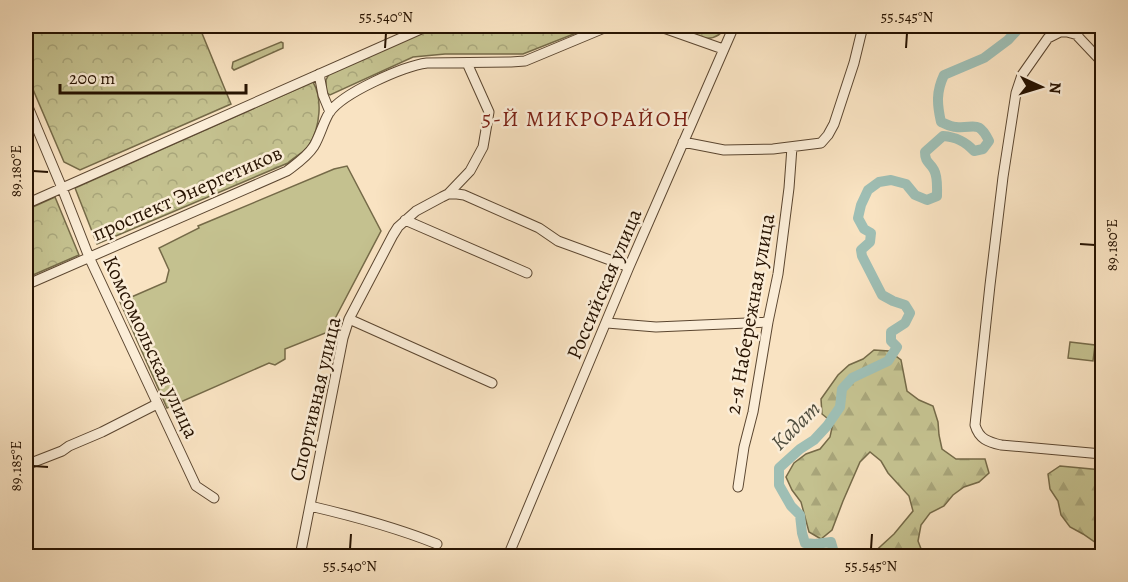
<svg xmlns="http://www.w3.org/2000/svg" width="1128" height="582" viewBox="0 0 1128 582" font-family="Alegreya,serif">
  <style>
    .grass { fill: url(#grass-tufts); stroke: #756a48; stroke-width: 1.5 }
    .forest { fill: url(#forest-firs); stroke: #756a48; stroke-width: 1.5 }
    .park { fill: url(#park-crowns); stroke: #756a48; stroke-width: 1.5 }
    .pitch { fill: #c4c18f; stroke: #756a48; stroke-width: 1.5 }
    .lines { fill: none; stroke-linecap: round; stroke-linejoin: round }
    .river { stroke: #9ebeb4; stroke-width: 10 }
    .minor-casing { stroke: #5b4630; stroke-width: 11 }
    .minor { stroke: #fbedd7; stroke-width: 9 }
    .ticks { fill: none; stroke: #261200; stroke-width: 2 }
    .labels { text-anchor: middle; stroke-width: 5; stroke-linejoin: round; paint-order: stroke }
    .street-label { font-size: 21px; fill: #261200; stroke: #fbedd7 }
    .neighbourhood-label { font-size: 22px; letter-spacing: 1.5px; fill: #7a1f14; stroke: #fbedd7 }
    .water-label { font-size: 22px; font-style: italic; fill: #504e3f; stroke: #fbedd7 }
    .neatline { fill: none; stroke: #261200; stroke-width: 2 }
    .ticks-label { font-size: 15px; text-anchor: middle; fill: #261200 }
  </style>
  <defs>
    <pattern id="grass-tufts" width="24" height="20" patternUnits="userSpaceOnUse" patternTransform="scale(1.5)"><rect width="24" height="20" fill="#c4c18f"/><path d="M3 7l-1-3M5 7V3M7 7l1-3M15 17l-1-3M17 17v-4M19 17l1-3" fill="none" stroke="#a8a57a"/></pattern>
    <pattern id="forest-firs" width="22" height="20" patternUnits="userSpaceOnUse" patternTransform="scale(1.5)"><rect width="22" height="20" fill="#c4c18f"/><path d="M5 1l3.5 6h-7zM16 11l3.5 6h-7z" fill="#a8a57a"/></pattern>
    <pattern id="park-crowns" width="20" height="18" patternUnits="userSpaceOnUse" patternTransform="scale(1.5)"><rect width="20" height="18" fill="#c4c18f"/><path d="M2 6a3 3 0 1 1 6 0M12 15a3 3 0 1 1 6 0" fill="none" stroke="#a8a57a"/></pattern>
  </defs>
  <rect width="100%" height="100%" fill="#f9e3c2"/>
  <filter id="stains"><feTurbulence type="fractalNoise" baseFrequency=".00333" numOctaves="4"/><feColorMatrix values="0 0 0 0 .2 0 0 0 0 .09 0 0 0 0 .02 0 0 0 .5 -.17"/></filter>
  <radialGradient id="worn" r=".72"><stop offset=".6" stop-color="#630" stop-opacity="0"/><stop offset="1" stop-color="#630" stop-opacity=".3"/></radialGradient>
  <path class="grass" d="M281 42 283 43V48L234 70 232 68 233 62Z"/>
  <path class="forest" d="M874 350 889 351 901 360 907 391 919 400 933 406 938 422 939 435 942 449 956 459H985L989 473 979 482 964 487 953 495 944 506 930 513 921 525 918 541 923 554 928 556H870L894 534 913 511 909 496 888 473 881 461 870 452 860 462 843 501 832 530 821 539 809 532 801 502 792 490 786 477 794 463 806 454 820 449 830 437 833 423 822 414 821 399 838 375 849 365 863 359Z
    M1060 466 1102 470V547L1083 534 1070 527 1061 515 1058 501 1050 489 1048 474Z"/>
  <path class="park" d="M26 26H199L231 104 80 170 64 162 26 73Z
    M436 26H594L523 54H445L413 57 330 95 326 92V80L329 74Z
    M668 26H725C716 50 686 32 668 26Z
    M313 82C323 99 320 128 309 145 305 152 294 157 288 163L97 244 75 188Z
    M55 197 79 255 26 278V210Z"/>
  <path class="pitch" d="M347 166 381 231 328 332 285 349V359L275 365 269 363 167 408 120 302 166 282 169 270 159 248 199 228 198 226 334 169Z
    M1070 342 1095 345 1093 361 1068 358Z"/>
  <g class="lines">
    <path class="river" d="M832 556 833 549 831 542 815 544 805 543 802 533 800 515 791 506 779 485V468L800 449 814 440 827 426 840 407 842 389 852 378 888 361 897 347 891 341V332L905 323 910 313 905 305 893 301 882 295 862 256 861 250 870 242 871 233 864 229 858 218 861 205 868 190 879 182 891 180 906 184 915 195 927 200 937 196C937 188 938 177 934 170 930 162 925 163 925 152L943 136C956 137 965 141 974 151L983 149 989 141C978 119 974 129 956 127 951 127 946 124 941 122 937 104 936 92 944 75L984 58 1008 40 1021 26"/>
    <defs>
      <path id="minor" d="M658 26 723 49
        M1068 26 1102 62
        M1078 35 1067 32H1060L1048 38 1022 75 1016 93 1003 177 990 285 975 425C979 439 988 442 1001 445L1102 454
        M319 74 323 95 330 112
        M26 102 62 188 89 257 196 486 214 498
        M683 142 724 150 773 149 821 143 828 135 834 124 854 63 863 26
        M448 194 470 171 483 147 489 112 467 63
        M26 204 428 26
        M405 220 527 273
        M26 285 287 171C296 164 307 157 314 146 320 136 323 123 329 113 342 93 404 66 427 63L511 62 525 61 609 26
        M349 319 492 383
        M607 323 656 327 768 322
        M26 465 62 451 69 446 102 432 157 404
        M738 487 744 447 753 412 768 322 778 274 789 188 792 147
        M310 506C353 516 395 527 437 544
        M300 556 343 338 349 319 393 235 398 227 416 211 442 197 448 194H457L464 195 539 228 558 241 629 267
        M508 556 629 267 734 26"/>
    </defs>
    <use href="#minor" class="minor-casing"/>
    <use href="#minor" class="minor"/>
  </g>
  <path class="ticks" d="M385 48 386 33M906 48 907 33M33 171 48 172M1080 244 1095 245M33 466 48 467M350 549 351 534M871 549 872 534"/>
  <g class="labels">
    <g class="street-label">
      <text transform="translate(187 193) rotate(-24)" y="7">проспект Энергетиков</text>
      <text transform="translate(604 284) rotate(-67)" y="7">Российская улица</text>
      <text transform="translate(750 314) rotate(-80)" y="7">2-я Набережная улица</text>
      <text transform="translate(151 347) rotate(65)" y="7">Комсомольская улица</text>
      <text transform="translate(315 399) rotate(-77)" y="7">Спортивная улица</text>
    </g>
    <g class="neighbourhood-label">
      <text x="586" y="126">5-Й МИКРОРАЙОН</text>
    </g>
    <g class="water-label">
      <text transform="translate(795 425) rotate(-45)" y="8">Кадат</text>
    </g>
  </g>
  <rect width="1128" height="582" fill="none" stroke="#f9e3c2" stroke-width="66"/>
  <g transform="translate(1041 87) rotate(94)" stroke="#fbedd7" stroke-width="4.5" paint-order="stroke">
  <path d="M0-4.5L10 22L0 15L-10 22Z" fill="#261200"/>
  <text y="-9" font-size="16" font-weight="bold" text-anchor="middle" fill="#261200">N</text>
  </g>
  <path d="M60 84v9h186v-9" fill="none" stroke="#261200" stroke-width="3"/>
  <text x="69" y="84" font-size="18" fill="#261200" stroke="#fbedd7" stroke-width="4.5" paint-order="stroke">200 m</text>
  <rect x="33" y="33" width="1062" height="516" class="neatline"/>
  <g class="ticks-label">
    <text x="386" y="22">55.540°N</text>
    <text x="907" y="22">55.545°N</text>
    <text transform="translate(16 171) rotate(-90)" y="5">89.180°E</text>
    <text transform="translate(1112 245) rotate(-90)" y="5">89.180°E</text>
    <text transform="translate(16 466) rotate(-90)" y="5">89.185°E</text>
    <text x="350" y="571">55.540°N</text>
    <text x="871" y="571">55.545°N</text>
  </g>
  <rect width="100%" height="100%" filter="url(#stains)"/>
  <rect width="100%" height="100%" fill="url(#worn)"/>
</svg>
